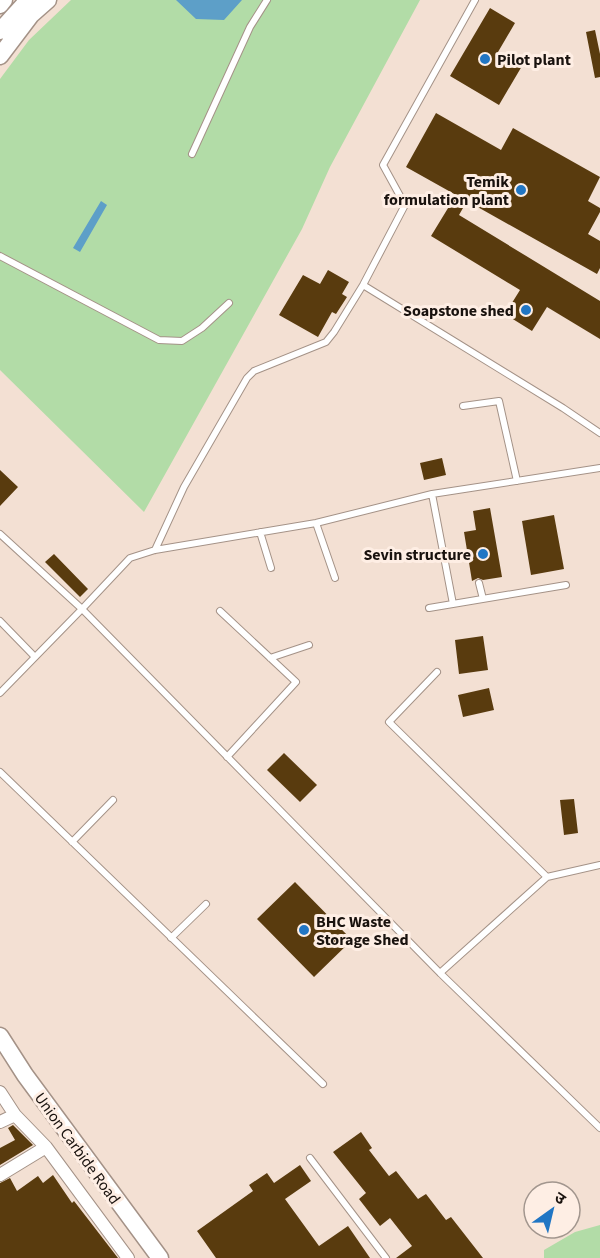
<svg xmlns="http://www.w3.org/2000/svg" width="600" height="1258" viewBox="0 0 600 1258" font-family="'Source Sans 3','Noto Sans Devanagari',sans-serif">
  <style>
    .green { fill: #b2dca7 }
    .water { fill: #5d9fc8 }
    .building { fill: #593b0e }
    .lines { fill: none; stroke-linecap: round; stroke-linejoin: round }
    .lane-casing { stroke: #a49287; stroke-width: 8 }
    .street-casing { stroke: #a49287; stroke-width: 14 }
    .secondary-casing { stroke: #a49287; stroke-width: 19 }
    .lane { stroke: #fff; stroke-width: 6 }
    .street { stroke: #fff; stroke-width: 12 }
    .secondary { stroke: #fff; stroke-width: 16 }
    .poi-dot { fill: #2176c4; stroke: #feeee4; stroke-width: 2 }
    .labels { text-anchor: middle; stroke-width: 6; stroke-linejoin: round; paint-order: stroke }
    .poi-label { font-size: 16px; font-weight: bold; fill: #19120e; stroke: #feeee4; text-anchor: end }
    .street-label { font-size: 16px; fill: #19120e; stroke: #feeee4 }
  </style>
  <rect width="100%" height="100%" fill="#f3e0d3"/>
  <path class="green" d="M71 0H420L330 167 302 229 144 512 0 370V79L29 40Z
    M600 1225V1258H544V1250L575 1232Z"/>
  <path class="water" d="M176 0H242L224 20 196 19Z
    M101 201 107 205 80 252 73 248Z"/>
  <path class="building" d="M490 8 515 23 498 52 522 66 499 105 450 76Z
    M595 30 600 54V77L595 78 586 32Z
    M436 113 501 150 513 128 600 177 588 201 600 208V212L588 234 600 241V268L597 274 467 201 459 215 600 301V339L547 307 532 331 505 314 520 290 431 236 456 195 406 167Z
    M328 270 349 282 342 294 347 297 336 314 332 312 318 337 279 315 303 275 320 284Z
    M442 458 446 475 424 480 420 463Z
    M0 470 18 487 0 506Z
    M490 508 502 577 483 580 478 578 472 581 464 532 476 530 473 511Z
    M554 515 564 569 531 575 522 521Z
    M54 554 88 589 80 597 45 562Z
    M483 636 488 670 459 674 455 640Z
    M489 688 494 710 463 717 458 695Z
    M284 753 317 785 300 802 267 770Z
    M574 799 578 833 564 835 560 800Z
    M295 882 352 940 314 977 257 919Z
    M13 1125 33 1145 0 1165V1148L15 1140 8 1128Z
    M361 1132 372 1148 369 1150 389 1176 396 1171 418 1199 426 1194 446 1220 451 1217 483 1258H396L412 1246 390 1218 380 1226 359 1199 366 1193 333 1152Z
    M300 1165 311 1181 285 1199 319 1246 348 1226 370 1258H216L197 1231 253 1191 249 1185 267 1173 274 1183Z
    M53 1175 72 1203 74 1201 118 1258H0V1183L10 1178 17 1191 38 1176 43 1183Z"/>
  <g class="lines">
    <defs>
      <path id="lane" d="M192 154 250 27 267 0
        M0 256 159 340 182 341 202 328 229 303
        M363 285 563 408 600 433
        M463 406 499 401 517 481
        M432 494 453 604
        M316 523 335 578
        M260 532 271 568
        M0 534 82 609 130 558 155 550 316 523 432 494 600 468
        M155 550 184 487 247 378 254 371 326 342 334 332 363 285 405 205 383 165 475 0
        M479 583 483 599
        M429 608 566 585
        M220 611 296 682 227 757
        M0 621 35 657
        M270 658 309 645
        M437 672 389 722 547 877 600 865
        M0 693 82 609 440 973 600 1128
        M0 772 323 1084
        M72 842 113 800
        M171 938 206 904
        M440 973 547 877
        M310 1158 386 1258"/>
      <path id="street" d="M0 1092 15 1115 46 1147 128 1258
        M0 1122 15 1115
        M0 1175 46 1147"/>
      <path id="secondary" d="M0 5 4 0
        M0 31 28 0
        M0 56 31 15 48 0
        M0 1036 25 1075 160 1258"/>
    </defs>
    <use href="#lane" class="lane-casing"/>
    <use href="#street" class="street-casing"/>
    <use href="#secondary" class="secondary-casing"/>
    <use href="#lane" class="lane"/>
    <use href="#street" class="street"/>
    <use href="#secondary" class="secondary"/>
  </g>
  <g class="poi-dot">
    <circle cx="485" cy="59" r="6"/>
    <circle cx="521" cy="190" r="6"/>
    <circle cx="526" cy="310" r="6"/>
    <circle cx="483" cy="554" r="6"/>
    <circle cx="304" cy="930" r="6"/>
  </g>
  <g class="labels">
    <g class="poi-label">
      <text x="497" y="65" text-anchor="start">Pilot plant</text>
      <text x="509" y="187">Temik<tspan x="509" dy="18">formulation plant</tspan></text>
      <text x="514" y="316">Soapstone shed</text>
      <text x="471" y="560">Sevin structure</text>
      <text x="316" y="927" text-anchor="start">BHC Waste<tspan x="316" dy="18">Storage Shed</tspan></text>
    </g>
    <g class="street-label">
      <text transform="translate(78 1148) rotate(54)" y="6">Union Carbide Road</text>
    </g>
  </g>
  <g transform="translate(552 1210) rotate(34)"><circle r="28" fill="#feeee4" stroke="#a2968e" stroke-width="1.5"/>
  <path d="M0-4.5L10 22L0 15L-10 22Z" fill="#2176c4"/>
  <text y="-9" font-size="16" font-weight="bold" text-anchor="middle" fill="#19120e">उ</text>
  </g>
</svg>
